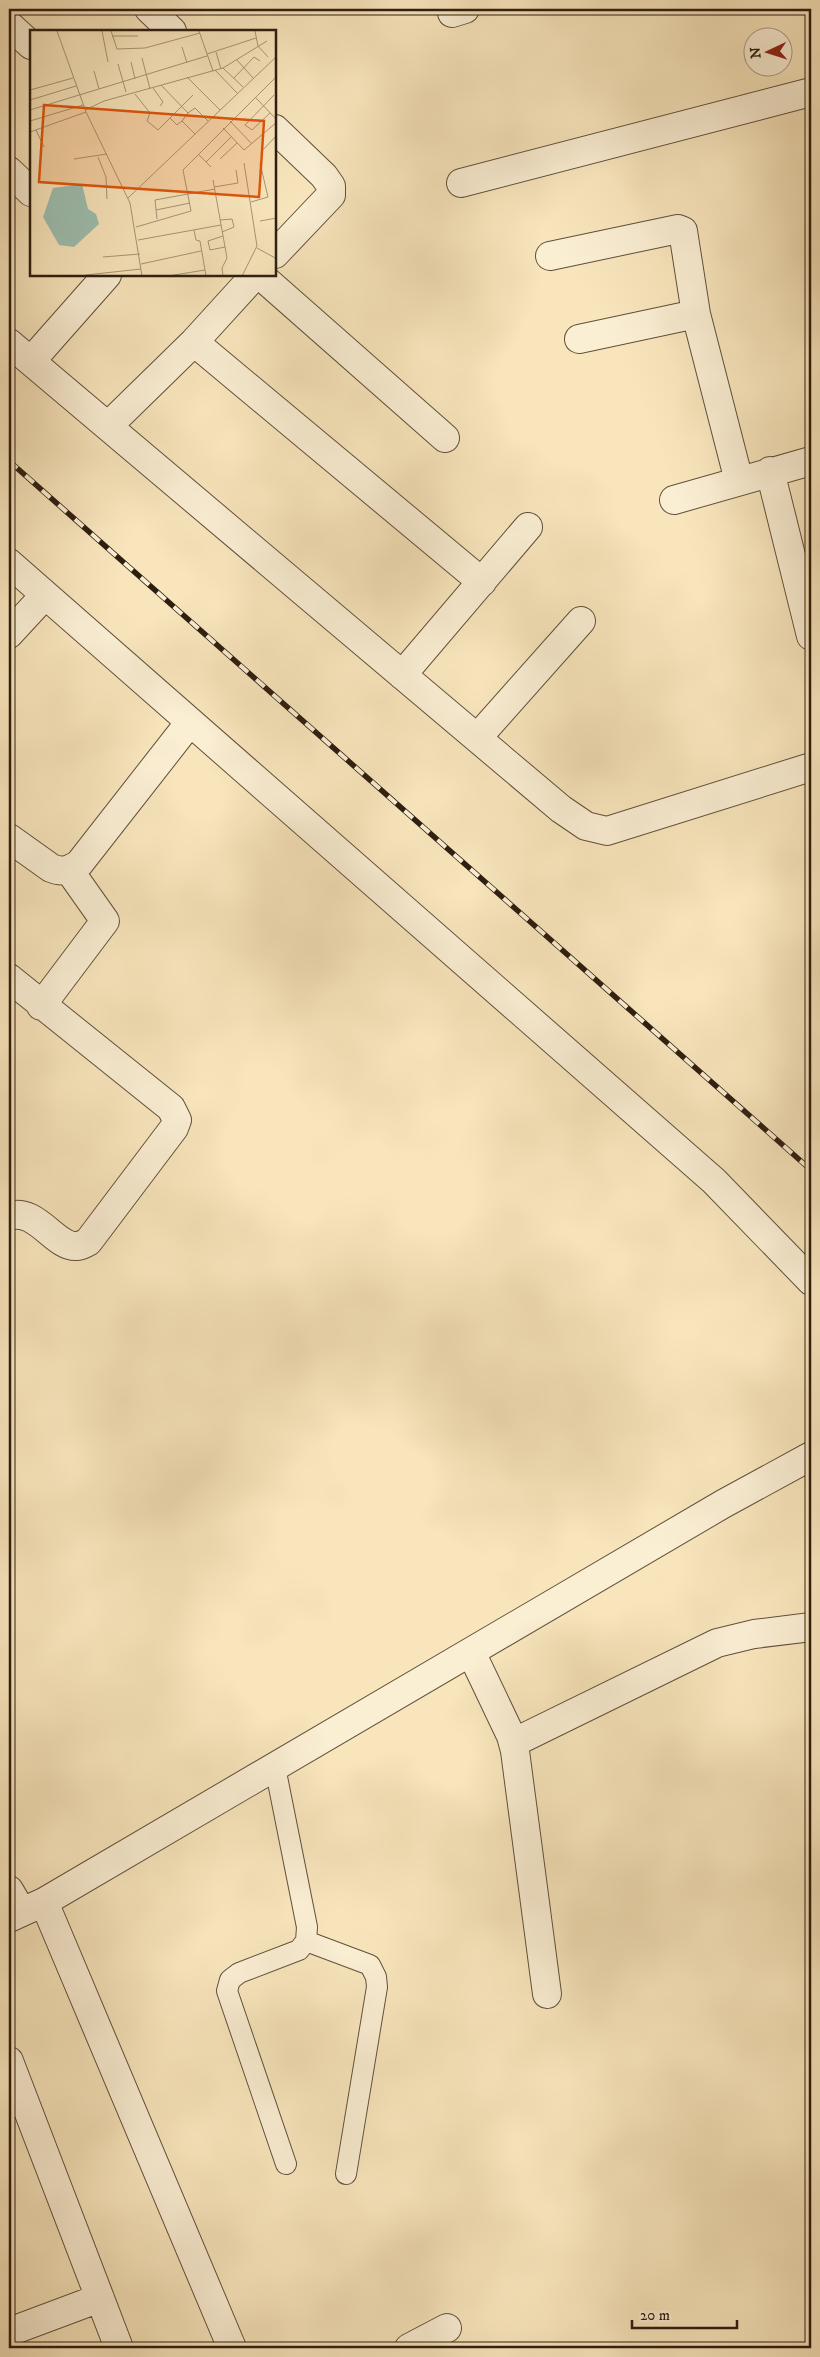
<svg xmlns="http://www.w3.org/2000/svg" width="820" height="2357" viewBox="0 0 820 2357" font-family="'IM FELL DW Pica',serif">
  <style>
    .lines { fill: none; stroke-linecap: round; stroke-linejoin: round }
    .lane-casing { stroke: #60503b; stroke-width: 22 }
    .street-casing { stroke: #60503b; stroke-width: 30 }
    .lane { stroke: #faeed3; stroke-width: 20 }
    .street { stroke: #faeed3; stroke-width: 28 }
    .rail-casing { stroke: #2e1e10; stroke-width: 5.5 }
    .rail { stroke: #faeed3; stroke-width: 4; stroke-dasharray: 11; stroke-linecap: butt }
    .inset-road { fill: none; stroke: #a79577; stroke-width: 1 }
    .view { fill: #df560c; fill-opacity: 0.15; stroke: #df560c; stroke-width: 2.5 }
    .inset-edge { fill: none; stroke: #2e1e10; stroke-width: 2.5 }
  </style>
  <rect width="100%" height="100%" fill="#f8e5bc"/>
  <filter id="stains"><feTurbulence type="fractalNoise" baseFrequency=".004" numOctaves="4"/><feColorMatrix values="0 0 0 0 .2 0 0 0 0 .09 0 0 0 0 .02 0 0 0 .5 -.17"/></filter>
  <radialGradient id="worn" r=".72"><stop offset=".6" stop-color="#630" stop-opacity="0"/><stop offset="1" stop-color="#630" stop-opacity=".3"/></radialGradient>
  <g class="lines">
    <defs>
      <path id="lane" d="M275 1767 307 1927 306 1941 299 1950 239 1973 230 1980 227 1991 286 2164
        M306 1941 370 1965 376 1977 377 1987 346 2174"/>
      <path id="street" d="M149 9 172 31
        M452 13 465 9
        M9 25 31 45
        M275 129 324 176 331 186V195L275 254
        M9 171 31 192
        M461 183 811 92
        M550 256 678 229 683 231 696 314 739 481
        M260 275 445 438
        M579 339 696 314
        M194 342 482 582
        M9 343 561 809 586 826 607 831 811 767
        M31 361 107 275
        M108 426 194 342 255 275
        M770 471 811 636
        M674 500 811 461
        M9 563 714 1181 811 1281
        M9 634 45 595
        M402 675 528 527
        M477 738 581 621
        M9 838 51 868C63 873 69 870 79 864L190 722
        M9 978 171 1108 177 1120 174 1128 88 1242C85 1243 81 1246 77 1246 55 1248 37 1207 9 1216
        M41 1006 105 921 69 870
        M471 1652 511 1736 515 1751 547 1994
        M513 1743 717 1643 754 1634 811 1627
        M9 1890 22 1912
        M44 1902 232 2348
        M9 1918 44 1902 723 1504 811 1456
        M9 2061 119 2348
        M9 2332 100 2298
        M409 2348 447 2328"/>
    </defs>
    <use href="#lane" class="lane-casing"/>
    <use href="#street" class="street-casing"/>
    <use href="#lane" class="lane"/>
    <use href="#street" class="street"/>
    <defs>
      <path id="rail" d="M9 461 811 1170"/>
    </defs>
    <use href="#rail" class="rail-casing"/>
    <use href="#rail" class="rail"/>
  </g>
  <g transform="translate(30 30)">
    <rect width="246" height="246" fill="#f8e5bc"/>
    <path d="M52 154 58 179 66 184 69 194 44 217 29 215 13 187 23 158Z" fill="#9dbfb0"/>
    <path class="inset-road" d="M27 1 56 82 100 173 112 246M72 1 78 32M81 1 87 19 115 18 170 3M169 1 183 41M225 1 228 16 238 27M82 6H108M152 17 157 33M186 22 191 39M177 24 226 8M112 28 120 59M207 30 223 48M101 32 105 49M88 34 96 62M193 38 213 57M185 40 207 63M64 41 69 59M157 47 190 80M204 48 224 27 230 31M131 55 158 83M123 58 133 72 130 76M0 60 43 48M105 64 120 83 117 91 128 100 163 65M225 67 247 90M0 70 46 56M0 80 177 26M55 80 74 71 193 38 237 11M240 83 222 100 215 95 244 65M140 88 147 95 152 91M0 91 53 75M200 91 222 114M193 98 214 120 247 92M6 100 14 117M0 102 56 82M165 104 152 91 158 83 165 78 178 91M231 122 247 105M168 124 181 137M68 127 76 147 77 169M44 129 77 124M190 129 207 113M176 132 201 107M183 150 197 228 192 238 193 246M184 157 208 153 206 140M98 168 247 26M221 172 238 167 230 133M126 180 160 173M127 189 125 170 185 159M190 190 202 189 204 197 192 202M230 191 247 188M106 197 161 181 153 140 247 46M164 200 166 210 170 211 176 246M193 206 178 211 180 220 195 217M108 210 191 195M227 218 247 229M73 227 110 224M111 234 171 221M56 245 111 239M138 246 175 240M212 246 227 216 214 133"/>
    <path class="view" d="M14 75 234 91 229 167 9 152Z"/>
    <rect width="246" height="246" class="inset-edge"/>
  </g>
  <rect width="820" height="2357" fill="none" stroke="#f8e5bc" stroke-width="30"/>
  <rect x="10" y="10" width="800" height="2337" fill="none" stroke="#2e1e10" stroke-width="2.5"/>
  <rect x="15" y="15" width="790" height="2327" fill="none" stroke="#2e1e10"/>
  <g transform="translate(768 52) rotate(266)"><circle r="24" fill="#faeed3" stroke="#a89b85"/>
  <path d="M0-4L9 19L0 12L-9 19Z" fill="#8f2418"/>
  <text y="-8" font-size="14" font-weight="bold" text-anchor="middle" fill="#2e1e10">N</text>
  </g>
  <path d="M632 2320v8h105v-8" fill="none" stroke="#2e1e10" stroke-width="2.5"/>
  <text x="640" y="2320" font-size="15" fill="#2e1e10" stroke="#faeed3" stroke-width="4" paint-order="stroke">20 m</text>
  <rect width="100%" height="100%" filter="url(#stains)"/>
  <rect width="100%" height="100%" fill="url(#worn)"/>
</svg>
